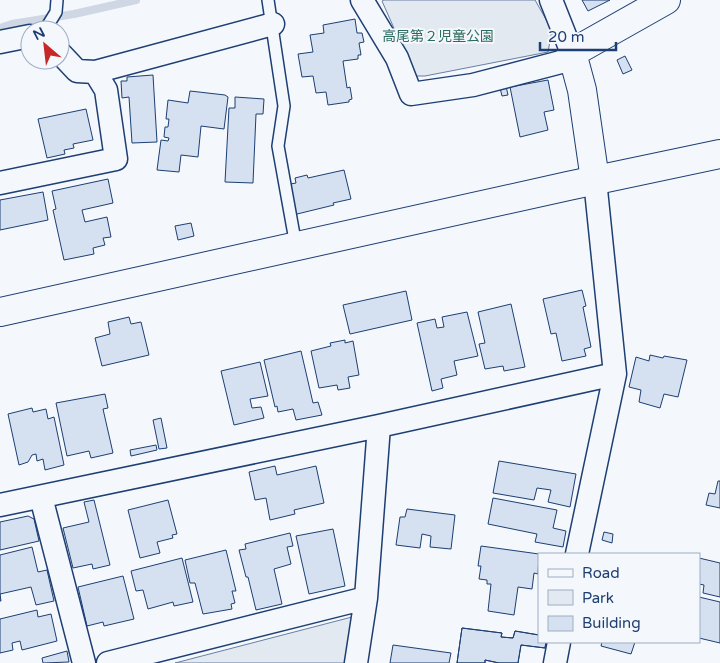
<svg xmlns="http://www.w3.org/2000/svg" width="720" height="663" viewBox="0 0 720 663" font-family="'Varela Round','Noto Sans JP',sans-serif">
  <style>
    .green { fill: #e3e9f0; stroke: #687fa3 }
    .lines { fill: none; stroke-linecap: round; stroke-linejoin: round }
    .stream { stroke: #cfd7e4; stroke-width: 8 }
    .building { fill: #d5e0f0; stroke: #1d3f73 }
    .service-casing { stroke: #1d3f73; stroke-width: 14 }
    .minor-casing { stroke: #1d3f73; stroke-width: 25 }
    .tertiary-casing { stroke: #1d3f73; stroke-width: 30 }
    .service { stroke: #f4f7fb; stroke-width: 11 }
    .minor { stroke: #f4f7fb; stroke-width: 22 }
    .tertiary { stroke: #f4f7fb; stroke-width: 28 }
    .labels { text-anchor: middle; stroke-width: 4; stroke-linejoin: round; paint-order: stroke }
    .park-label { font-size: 14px; fill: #2c6c60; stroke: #f4f7fb }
  </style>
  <rect width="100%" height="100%" fill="#f4f7fb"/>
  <path class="green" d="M384 0H535L552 30 548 52 425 76H415L382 1Z
    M352 617 345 663H175Z"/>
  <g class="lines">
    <path class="stream" d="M0 28 12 24 74 14 136 0"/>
  </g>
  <path class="building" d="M582 0H610L588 11Z
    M355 19 357 33H362L364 42 359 43 361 55H358V59L343 61 347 88 350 87 352 99 349 100V102L328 105 326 92 316 93 313 76 302 77 298 54 313 52 310 35 324 33 323 25Z
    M625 56 632 70 623 74 617 60Z
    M153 75 157 142 132 143 129 97 122 98 121 81H127V77Z
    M548 80 554 110 544 112 548 130 520 137 510 87Z
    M506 86 508 95 502 96 500 88Z
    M190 91 225 95 228 97 224 129 201 126 198 157 181 155 179 172 157 170 161 140 168 141 169 138 164 137 165 127H168L169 119H166L168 100 188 103Z
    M235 97 264 99 263 114H256L253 183 225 182 229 108H235Z
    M86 109 93 140 73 144 74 148 64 150 65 154 47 158 38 119Z
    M344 170 351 199 333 203 334 205 293 215 285 185 296 183 295 178 307 175 308 178Z
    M108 179 113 203 82 210 85 222 107 217 111 237 103 238 105 245 93 248 94 254 64 260 53 210 56 209 52 191Z
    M43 192 48 220 0 230V200Z
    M191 223 194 236 178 240 175 226Z
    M582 290 586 306 583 307 591 347 584 349 586 356 562 361 556 333 551 334 543 299Z
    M406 291 412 320 350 334 343 305Z
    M511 304 525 367 504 371 503 366 485 369 479 344 485 343 478 312Z
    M467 312 478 356 454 361 457 375 441 379 443 388 432 391 417 323 435 319 437 328 444 327 442 317Z
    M129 317 131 324 141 322 149 355 102 366 95 338 110 334 108 322Z
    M345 340V343L353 341 359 375 348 377 350 388 338 390 337 385 319 388 311 351 331 346 330 343Z
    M301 351 313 403 318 402 322 415 296 420 293 409 278 412 277 406 275 407 264 360Z
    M650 355 663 358 664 356 687 360 678 397 664 394 660 408 639 402 641 390 629 387 636 357 649 361Z
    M260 362 268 396 250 399 252 408 261 407 264 418 234 425 221 371Z
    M105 394 108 408 103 409 113 453 91 458 89 451 67 456 56 403Z
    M32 408 33 412 46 409 48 419 54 417 64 465 45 470 43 459 37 461 36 454 32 455 28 462 19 465 8 414Z
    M161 418 167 448 159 449 153 420Z
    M156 445 157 450 131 456 130 450Z
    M499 461 576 474 570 507 548 502 551 490 537 488 534 500 493 493Z
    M275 466 277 475 316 466 324 503 294 510 295 514 270 520 266 498 255 500 249 472Z
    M718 481H720V508L706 505 709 493 715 494Z
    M493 498 557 510 553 528 566 531 563 547 535 542 537 534 488 524Z
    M94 500 110 565 93 569 92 564 73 568 63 528 89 522 84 502Z
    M168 500 177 534 172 535 173 538 157 542 160 553 140 558 128 510Z
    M407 509 455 515 451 549 430 547 431 536 422 534 420 548 396 545 400 517H405Z
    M28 516 34 519 39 541 0 550V522Z
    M333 529 345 586 309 594 296 536Z
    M604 532 613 534 612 543 602 540Z
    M290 533 293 546 287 547 291 564 274 569 282 604 256 610 248 577H246L239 550 246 549 245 544Z
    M481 546 539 554 538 574 534 573 532 589 518 587 514 615 488 611 491 584H487V580L479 579 481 566H478Z
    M32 547 38 572 47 570 54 601 36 605 31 587 0 594 1 601H0V555Z
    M226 550 236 591H232L235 603 231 604 232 609 203 614 195 583H190L185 560Z
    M182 558 193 602 174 606 173 602 148 609 143 590 136 591 131 571Z
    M699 558 720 563V597L703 593 704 585 699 584Z
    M123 576 134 619 104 626 103 622 87 626 78 587Z
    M699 597 720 602V643L699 638Z
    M37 610 38 617 51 614 57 641 22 650 20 641 12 643 13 650 0 653V619Z
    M462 628 502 633 501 637 513 638 515 631 539 635V642H546L545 648 521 645 518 663H499L485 660V663H457Z
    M462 628 502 633 501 637 513 638 515 631 539 635V642H546L545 648 521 645 518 663H499L485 660V663H457Z
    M602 642H635L631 654 601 646Z
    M393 645 451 653 449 663H390Z
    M67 651 69 662 43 663 42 658Z"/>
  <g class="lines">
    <defs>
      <path id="service" d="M268 0 284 106 278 146 296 246
        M45 30 56 12 57 0"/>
      <path id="minor" d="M362 0 397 58 411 94 473 85 561 62 572 53 551 0
        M0 42 30 36
        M95 72 273 24
        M0 183 116 159 106 90 95 72 77 71 60 53
        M41 497 84 663
        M0 505 379 426 615 374
        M577 554 615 374 595 180
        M108 663 366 598
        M356 663 366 598 379 426
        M555 663 559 642"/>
      <path id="tertiary" d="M595 180 582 90 572 53 666 0
        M0 312 568 186 720 154"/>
    </defs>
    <use href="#service" class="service-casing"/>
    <use href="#minor" class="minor-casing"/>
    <use href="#tertiary" class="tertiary-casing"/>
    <use href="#service" class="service"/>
    <use href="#minor" class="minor"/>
    <use href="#tertiary" class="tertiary"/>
  </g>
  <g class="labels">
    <g class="park-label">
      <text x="438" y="41">高尾第２児童公園</text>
    </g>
  </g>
  <rect x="538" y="553" width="162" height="90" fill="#f4f7fb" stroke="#9eadc5"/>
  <rect x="548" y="569" width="25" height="8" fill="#f4f7fb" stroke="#9eadc5"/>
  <text x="582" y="578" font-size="15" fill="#1d3f73">Road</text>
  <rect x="548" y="590" width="25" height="15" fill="#e3e9f0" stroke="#9eadc5"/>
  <text x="582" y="603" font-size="15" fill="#1d3f73">Park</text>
  <rect x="548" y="616" width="25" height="15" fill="#d5e0f0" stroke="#9eadc5"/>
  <text x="582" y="628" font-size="15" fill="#1d3f73">Building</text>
  <g transform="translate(45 45) rotate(332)"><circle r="24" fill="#f4f7fb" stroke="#9eadc5"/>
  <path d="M0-4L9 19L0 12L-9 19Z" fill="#c62828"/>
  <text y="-8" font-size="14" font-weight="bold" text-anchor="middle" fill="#1d3f73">N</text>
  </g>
  <path d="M540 42v8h76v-8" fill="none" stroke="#1d3f73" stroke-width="2.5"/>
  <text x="548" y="42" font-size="15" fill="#1d3f73" stroke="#f4f7fb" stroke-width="4" paint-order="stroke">20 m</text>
</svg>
